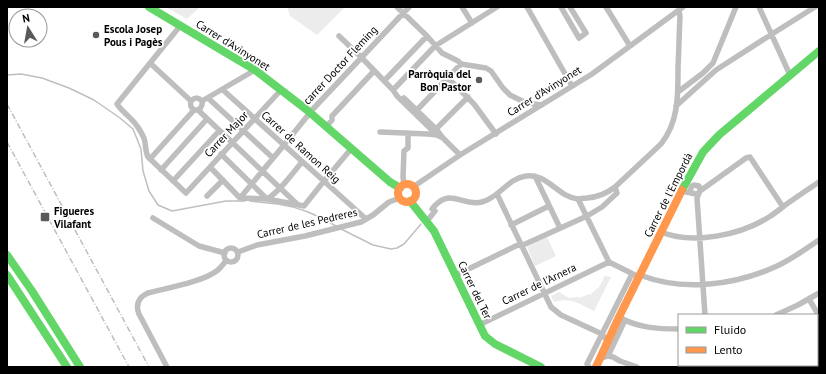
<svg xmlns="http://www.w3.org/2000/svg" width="826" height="374" viewBox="0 0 826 374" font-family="'PT Sans',sans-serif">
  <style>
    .green { fill: #ececec }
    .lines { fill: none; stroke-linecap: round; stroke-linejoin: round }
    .stream { stroke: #bfbfbf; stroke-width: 1.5 }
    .street { stroke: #bebebe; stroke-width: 5.5 }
    .fast { stroke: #63d668; stroke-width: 8 }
    .slow { stroke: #ff974d; stroke-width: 8 }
    .rail { stroke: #bebebe; stroke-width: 1.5; stroke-dasharray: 6 2 1 2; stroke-linecap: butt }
    .poi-dot { fill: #595959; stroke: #fff; stroke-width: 1.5 }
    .labels { text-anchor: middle; stroke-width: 3.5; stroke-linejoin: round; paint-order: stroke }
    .poi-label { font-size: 11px; font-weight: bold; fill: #000; stroke: #fff; text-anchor: start }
    .street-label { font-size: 11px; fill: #000; stroke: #fff }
  </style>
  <rect width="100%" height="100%" fill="#fff"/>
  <path class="green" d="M166 7H200L187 19Z
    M287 7H345L317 35 290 16Z
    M547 237 556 256 535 266 527 247Z
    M604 276 611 277 594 311C579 304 572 297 554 302L551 296 559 292 569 298 579 297 580 298 589 294 590 295 597 288 598 289 603 280Z"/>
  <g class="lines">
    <path class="stream" d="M7 75 21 74 42 78 69 88 94 100 120 118 133 129 141 149 143 171 149 191 158 205 172 211 226 201H245
      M250 201C260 202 269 203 278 204 299 207 318 215 336 226
      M341 229 373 245 391 249 397 248 404 244 421 224"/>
    <path class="street" d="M397 7 427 36 442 53 458 61 461 64 486 68 491 71 503 88 510 95 524 102 534 104 542 105
      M462 7 472 23
      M527 7 572 86
      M561 7 579 38 586 33 570 7
      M606 7 630 46
      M759 7 790 75
      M180 26 117 104C122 112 132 118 137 126 140 130 142 134 144 138 146 144 145 151 148 157L186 193 281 90
      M339 36 361 57 393 90 397 96 437 135 443 138
      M150 63 191 101
      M448 78 474 104 496 134
      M384 81 427 36
      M223 90 366 219
      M393 90 435 46 497 7
      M678 92 703 73 713 63 736 7
      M208 98 273 158
      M404 98 436 129 443 138 460 155
      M191 101C188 113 204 113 202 101
      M191 101C195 97 198 97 202 101
      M202 101 255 70
      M676 106 716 70 772 34 815 7
      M198 110 297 204
      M417 110 461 64
      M326 127 332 120V116L374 71
      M436 129 468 97
      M380 132 428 134 437 135
      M221 154 267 199C281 190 291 175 302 162
      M150 159 194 110
      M210 167 240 198
      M161 170 207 119
      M535 176 560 228
      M173 181 219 131
      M404 185 403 177 404 151 408 148V133
      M413 187 460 155 592 74 683 7
      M682 190 686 192 696 194 699 193 700 191 699 186 694 185 692 186 690 191 692 193
      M700 191 746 158 750 157 783 207
      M699 193 697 198 705 315
      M497 194 551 307 561 315 602 334 607 341
      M207 196 223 180
      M240 198 284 145 313 109 409 7
      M240 198 267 199 304 206 324 181 351 149
      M578 199 609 262 639 277
      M153 218 199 246 225 253
      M427 221 435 211 432 209C450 186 461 207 482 202 499 198 508 178 526 176 547 173 558 197 578 199 580 199 584 198 587 198 598 197 606 194 615 187L661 144C679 122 678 94 678 67 679 50 679 34 680 17L679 10
      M511 225 549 206
      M661 232C693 245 741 235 769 217 774 214 779 210 784 206 795 198 807 190 819 182
      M521 246 587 216 602 207 617 193 615 187
      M224 255a7 7 0 1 1 14 0a7 7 0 1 1-14 0Z
      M238 252 257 245 305 236 361 222 373 215 389 202 400 198
      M456 275 520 244
      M640 275C683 292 736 285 777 266 792 259 806 249 819 240
      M809 299 819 316
      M776 315 798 305 819 293
      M619 317C638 328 658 329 679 329
      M479 325 609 262
      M817 342 819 341
      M608 356 625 320
      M599 359 608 356 613 357 620 361 637 367
      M708 365V367
      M167 367 139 314C135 304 139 297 148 293 167 288 203 282 218 270 221 267 224 264 226 260
      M589 367 587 364 632 274
      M762 367 768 365"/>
    <path class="fast" d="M149 7 255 70 307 110 390 182 400 188
      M682 190 703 152 719 135 819 51
      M410 201 434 231 485 336 495 344 541 367
      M7 255 32 291 80 367
      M7 275 67 367"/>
    <path class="slow" d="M398 193a9 9 0 1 1 18 0a9 9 0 1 1-18 0Z
      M596 367 619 317 682 190"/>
    <path class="rail" d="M7 104 149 367
      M7 142 129 367"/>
  </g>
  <g class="poi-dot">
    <circle cx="96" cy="35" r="4"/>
    <circle cx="479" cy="80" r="4"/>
    <rect x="40" y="212" width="10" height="10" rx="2"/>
  </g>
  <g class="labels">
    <g class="poi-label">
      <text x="104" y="33">Escola Josep<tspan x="104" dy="13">Pous i Pagès</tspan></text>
      <text x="471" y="78" text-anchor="end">Parròquia del<tspan x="471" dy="13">Bon Pastor</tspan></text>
      <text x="54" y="215">Figueres<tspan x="54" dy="13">Vilafant</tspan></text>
    </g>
    <g class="street-label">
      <text transform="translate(233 45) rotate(32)" y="4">Carrer d'Avinyonet</text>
      <text transform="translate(340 65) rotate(-47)" y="4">carrer Doctor Fleming</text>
      <text transform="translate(544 91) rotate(-32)" y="4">Carrer d'Avinyonet</text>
      <text transform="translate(226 134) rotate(-47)" y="4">Carrer Major</text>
      <text transform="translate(301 147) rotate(42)" y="4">Carrer de Ramon Reig</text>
      <text transform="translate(668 195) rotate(-63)" y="4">Carrer de l'Empordà</text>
      <text transform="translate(307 223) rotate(-13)" y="4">Carrer de les Pedreres</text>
      <text transform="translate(539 284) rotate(-26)" y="4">Carrer de l'Arnera</text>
      <text transform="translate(475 290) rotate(64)" y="4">Carrer del Ter</text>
    </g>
  </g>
  <rect width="826" height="374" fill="none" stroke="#000000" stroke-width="16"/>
  <rect x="678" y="314" width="140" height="52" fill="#ffffff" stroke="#999999"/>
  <rect x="686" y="327" width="20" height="6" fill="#63d668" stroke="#999999"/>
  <text x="714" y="334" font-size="12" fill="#000000">Fluido</text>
  <rect x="686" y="347" width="20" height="6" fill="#ff974d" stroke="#999999"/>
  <text x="714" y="354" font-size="12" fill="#000000">Lento</text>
  <g transform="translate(28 28) rotate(349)"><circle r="19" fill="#ffffff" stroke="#999999"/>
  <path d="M0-3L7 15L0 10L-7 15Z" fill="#595959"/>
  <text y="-6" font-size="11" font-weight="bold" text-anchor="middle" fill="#000000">N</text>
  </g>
</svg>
